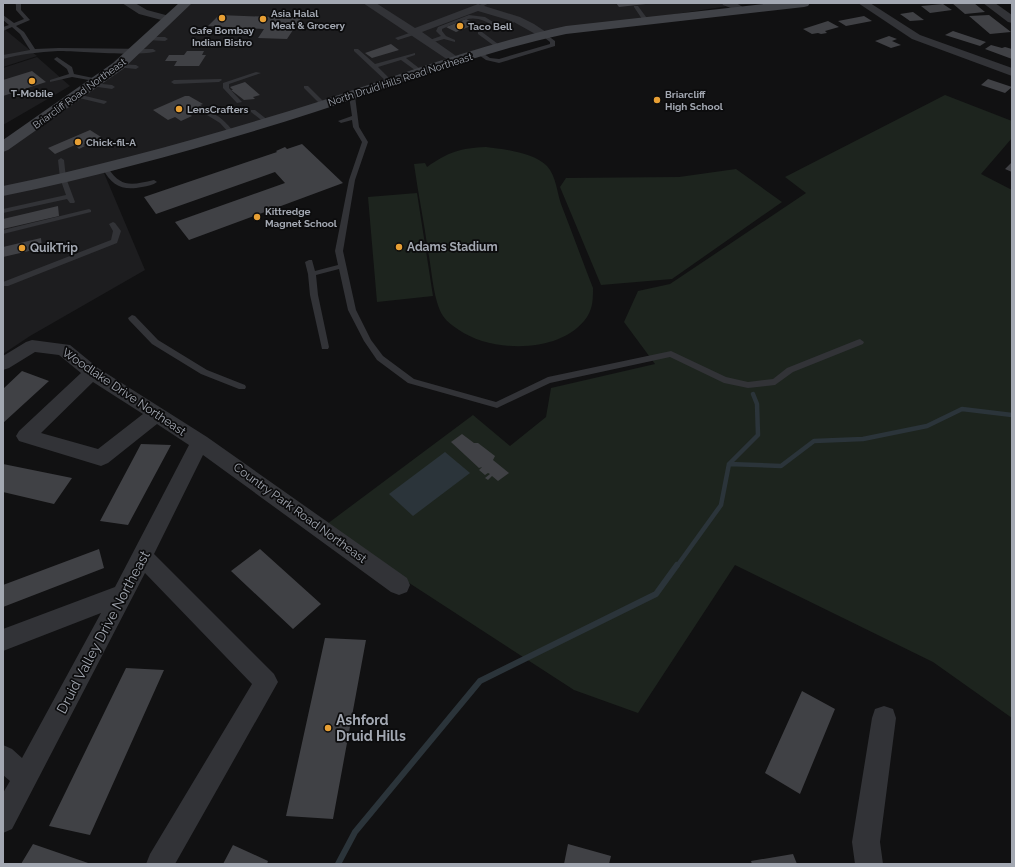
<svg xmlns="http://www.w3.org/2000/svg" width="1015" height="867" viewBox="0 0 1015 867" font-family="Raleway,sans-serif">
  <style>
    .built { fill: #1d1d1f }
    .green { fill: #1d241e }
    .water { fill: #2b343a }
    .lines { fill: none; stroke-linecap: round; stroke-linejoin: round }
    .stream-far1 { stroke: #2b343a; stroke-width: 4.5 }
    .stream { stroke: #2b343a; stroke-width: 6 }
    .building { fill: #404145 }
    .lane { fill: #323337; fill-rule: evenodd }
    .street { fill: #323337; fill-rule: evenodd }
    .secondary { fill: #404247; fill-rule: evenodd }
    .poi-dot { fill: #e79f34; stroke: #0c0c0d; stroke-width: 1.5 }
    .labels { text-anchor: middle; stroke-width: 3.5; stroke-linejoin: round; paint-order: stroke }
    .far-poi-label { font-size: 10px; font-weight: bold; fill: #a3a8b2; stroke: #0c0c0d; text-anchor: start }
    .far-street-label { font-size: 10px; fill: #a3a8b2; stroke: #0c0c0d }
    .poi-label { font-size: 12px; font-weight: bold; fill: #a3a8b2; stroke: #0c0c0d; text-anchor: start }
    .street-label { font-size: 12px; fill: #a3a8b2; stroke: #0c0c0d }
    .near-street-label { font-size: 14px; fill: #a3a8b2; stroke: #0c0c0d }
    .near-poi-label { font-size: 14px; font-weight: bold; fill: #a3a8b2; stroke: #0c0c0d; text-anchor: start }
  </style>
  <rect width="100%" height="100%" fill="#111112"/>
  <path class="built" d="M185 3H761L735 5 556 32 498 48 253 130 104 173 145 270 30 336 3 354V146L81 93Z
    M3 28 37 56 3 67Z
    M37 57 70 86 3 125V68Z"/>
  <path class="green" d="M945 95 1012 121V138L981 174 1012 190V718L933 662 735 565 638 713 574 690 323 527 473 415 510 446 546 417 551 388 655 364 624 322 638 291 670 284 806 193 785 177Z
    M486 147C504 149 534 153 547 166 556 176 557 192 561 204 572 232 582 260 593 288 593 298 593 308 587 317 562 354 492 353 459 330 453 326 447 322 443 316 433 300 432 270 428 251 424 222 418 193 414 164L425 163 427 167C448 152 461 148 486 147Z
    M736 169 782 202 672 279 601 285 560 187 566 178 679 177Z
    M417 193 433 296 377 302 368 197Z"/>
  <path class="water" d="M445 452 470 473 413 516 389 494Z"/>
  <g class="lines">
    <path class="stream-far1" d="M729 464 758 435 757 404 753 394
      M677 566 721 505 729 464 781 466 814 441 863 439 927 426 962 409 1012 415"/>
    <path class="stream" d="M338 864 355 832 480 681 656 594 677 565"/>
  </g>
  <path class="building" d="M616 3H646V4L619 7Z
    M952 3H974L985 12 965 14Z
    M943 4 952 10 930 13 921 6Z
    M913 12 924 20 910 21 900 14Z
    M219 15 272 17 301 18 287 39 258 38 264 29 208 26Z
    M989 15 1011 32 990 34 969 16Z
    M864 16 872 21 846 26 838 21Z
    M466 19 476 24 456 32 446 27Z
    M828 21 839 27 825 31 827 33 821 34 818 33 812 34 803 29Z
    M953 31 986 42 980 46 945 35Z
    M889 36 897 39 892 41 901 45 891 48 875 41Z
    M391 44 399 50 372 58 365 53Z
    M991 45 1002 48 1005 47 1012 49V59L985 49Z
    M187 51H204L202 55H206L199 66H174L177 61H165L169 55H184Z
    M32 71 46 82 3 96V80Z
    M988 79 1012 87 1005 93 981 85Z
    M245 82 260 95 253 97 255 99 244 100 231 90H233L230 87Z
    M185 96H189L203 104 200 105 204 107 189 114 192 116 181 121 175 117 168 120 153 110Z
    M90 130 101 137 83 145 85 146 79 149 75 145 55 154 48 148Z
    M302 144 343 183 189 240 175 222 285 183 275 172 156 214 144 197 277 152 276 151 285 147 287 149Z
    M1012 162V172L1005 169Z
    M58 206 59 216 3 229V219Z
    M41 238 42 248 3 257V247Z
    M22 371 49 381 3 423V389Z
    M462 434 474 443H478L495 456 493 460 509 473 498 481 492 476 488 480 485 478 490 474 488 473 485 475 479 470 482 467 479 468 451 442Z
    M141 444 171 445 128 525 100 521Z
    M3 464 72 478 54 504 3 492Z
    M99 549 104 568 3 607V585Z
    M260 549 321 604 293 629 231 571Z
    M325 638 366 640 333 819 286 816Z
    M126 668 164 670 90 835 49 826Z
    M802 691 835 709 800 794 765 773Z
    M33 844 91 864H21Z
    M568 844 611 856 609 864H564Z
    M233 845 268 861 267 864H223Z
    M793 854 797 864H752L751 861Z"/>
  <g class="lines">
    <path class="lane" d="M15 3 21 4V10L30 20 16 26 24 32 35 49 59 48 153 49 156 51C146 57 75 51 58 51 39 52 21 54 3 59V55L30 50 20 34 12 27 3 31V27L9 25 3 20V15L14 23 24 19 16 10V5Z
      M483 3H489L480 8 476 7Z
      M634 6H638L649 21 648 22H644L634 7Z
      M469 15 485 17 501 27 496 28C475 12 464 19 442 29V31L446 36 455 40V42L444 39 427 44 424 42 441 36 436 31 438 27Z
      M514 18 519 19 511 24H507V22Z
      M415 31 417 32V34L398 40 395 38Z
      M478 32H482L502 47 497 48 478 34Z
      M543 32 555 41V46L499 63 486 60 476 53 481 52 490 58 499 59 550 44V42L540 34Z
      M149 37H165L168 39 165 41 147 40 146 39Z
      M354 49H358L375 64 415 53V55L406 58 424 72 419 73 401 60 378 67 393 82 388 83 354 51Z
      M57 57 72 67 74 74 103 80 100 82 72 77 50 82V80L69 74 67 69 55 60 54 59Z
      M118 64 136 65 139 67 136 69 116 67V65Z
      M256 72 261 73 229 84V88L242 102 237 103 223 88V83Z
      M221 79 222 80 219 82 174 84 171 82 174 80Z
      M93 83 112 85 115 87 112 89 91 86 90 85Z
      M304 86H308L325 103V105H321L304 88Z
      M77 94 106 101 107 102 104 104 75 97V95Z
      M352 94 355 96 359 127 368 142 355 180 343 251 356 310 371 340 383 356 414 379 496 402 548 377 671 351 726 377 748 382 773 379 787 368 857 340 860 339 864 342 863 344 793 372 775 385 748 388 724 383 670 357 550 383 497 408 408 383 377 360 364 341 348 310 339 269 316 275 318 295 329 347 328 349H322L310 295 308 274 305 262 309 260H312L315 271 338 265 335 251 349 180 362 142 353 127 352 120 341 123 338 121 352 116 349 96Z
      M251 110H255L269 121V123H265L251 112Z
      M207 113C218 112 227 124 234 132V134H230L220 123 207 115Z
      M61 158 64 160 66 178 75 202 74 203H70L67 199 3 213V209L66 195 60 178 58 160Z
      M106 167 108 168C121 188 132 185 154 180L157 182C153 185 148 186 142 187 123 191 112 186 103 169Z
      M89 209 91 210V212L3 234V230Z
      M113 222 115 223 121 231 117 243 8 286H3V282L111 240 113 231 109 224Z
      M132 315 135 316 158 340 207 370 245 385 246 387 245 389H239L201 374 152 344 129 320 128 318Z"/>
    <path class="street" d="M122 3H135L147 10 173 17 174 19 169 22 139 14Z
      M363 3H376L415 28 478 4 520 17 534 24 549 34 543 37 539 36 512 21 478 11 422 32 459 58 461 60 459 62H451Z
      M722 3H736L746 9 741 12 723 5Z
      M858 3H870L920 35 1012 68V76L912 39Z
      M983 3H995L1012 15V23L1008 22Z
      M32 340 70 345 98 368 207 437 407 578 410 585 407 592 399 595 391 592 203 455 154 554 274 674 278 682 175 864H146L150 854 252 684 145 573 12 829 3 833V793L10 781 3 775V745L12 749 22 758 101 613 3 651V629L115 587 189 445 157 424 108 463 101 466 19 441 16 436 19 431 81 373 59 355 35 352 9 368 3 370V356L26 342ZM93 382 143 414 98 449 41 433Z
      M884 706 893 709 896 718 880 842 883 864H855L852 842 872 718 875 709Z"/>
    <path class="secondary" d="M179 3H192L123 69 8 150 3 152V140L113 63Z
      M772 3H810L808 6 804 7 566 34C480 52 398 85 315 112 212 145 109 174 3 196V186C111 164 216 134 321 101 402 74 482 44 566 26Z"/>
  </g>
  <g class="poi-dot">
    <circle cx="222" cy="18" r="4"/>
    <circle cx="263" cy="19" r="4"/>
    <circle cx="460" cy="26" r="4"/>
    <circle cx="32" cy="81" r="4"/>
    <circle cx="657" cy="100" r="4"/>
    <circle cx="179" cy="109" r="4"/>
    <circle cx="78" cy="142" r="4"/>
    <circle cx="257" cy="217" r="4"/>
    <circle cx="399" cy="247" r="4"/>
    <circle cx="22" cy="248" r="4"/>
    <circle cx="328" cy="728" r="4"/>
  </g>
  <g class="labels">
    <g class="far-poi-label">
      <text x="271" y="17">Asia Halal<tspan x="271" dy="12">Meat &amp; Grocery</tspan></text>
      <text x="468" y="30">Taco Bell</text>
      <text x="222" y="34" text-anchor="middle">Cafe Bombay<tspan x="222" dy="12">Indian Bistro</tspan></text>
      <text x="32" y="97" text-anchor="middle">T-Mobile</text>
      <text x="665" y="98">Briarcliff<tspan x="665" dy="12">High School</tspan></text>
      <text x="187" y="113">LensCrafters</text>
      <text x="86" y="146">Chick-fil-A</text>
      <text x="265" y="215">Kittredge<tspan x="265" dy="12">Magnet School</tspan></text>
    </g>
    <g class="far-street-label">
      <text transform="translate(400 79) rotate(-18)" y="4">North Druid Hills Road Northeast</text>
      <text transform="translate(79 93) rotate(-36)" y="4">Briarcliff Road Northeast</text>
    </g>
    <g class="poi-label">
      <text x="407" y="251">Adams Stadium</text>
      <text x="30" y="252">QuikTrip</text>
    </g>
    <g class="street-label">
      <text transform="translate(124 392) rotate(34)" y="4">Woodlake Drive Northeast</text>
      <text transform="translate(300 513) rotate(36)" y="4">Country Park Road Northeast</text>
    </g>
    <g class="near-street-label">
      <text transform="translate(103 632) rotate(-62)" y="5">Druid Valley Drive Northeast</text>
    </g>
    <g class="near-poi-label">
      <text x="336" y="725">Ashford<tspan x="336" dy="16">Druid Hills</tspan></text>
    </g>
  </g>
  <rect width="1015" height="867" fill="none" stroke="#a3a8b2" stroke-width="8"/>
</svg>
